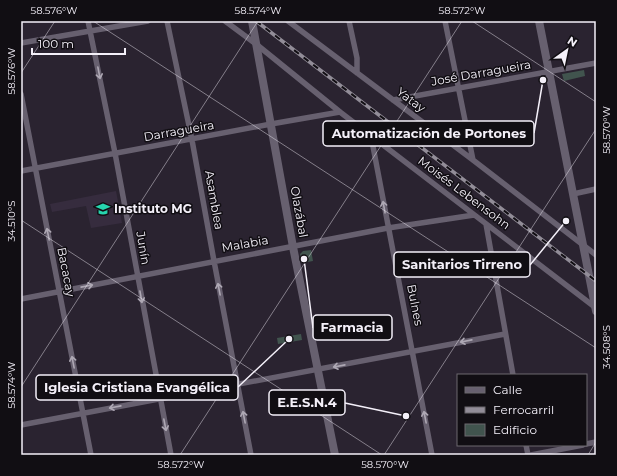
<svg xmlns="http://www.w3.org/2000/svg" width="617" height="476" viewBox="0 0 617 476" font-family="Montserrat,sans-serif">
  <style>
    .built { fill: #362c3e }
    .building { fill: #41544e }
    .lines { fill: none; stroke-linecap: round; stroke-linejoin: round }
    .street { stroke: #67606f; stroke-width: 5.5 }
    .secondary { stroke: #67606f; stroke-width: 8 }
    .rail-casing { stroke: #928d98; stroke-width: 3.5 }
    .rail { stroke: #110e13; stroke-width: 2; stroke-dasharray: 6; stroke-linecap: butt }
    .oneway { stroke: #aea8b4 }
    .ticks { fill: none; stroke: #f4f0f9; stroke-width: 1; stroke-opacity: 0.45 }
    .labels { text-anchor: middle; stroke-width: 3; stroke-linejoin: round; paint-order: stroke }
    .street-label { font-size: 12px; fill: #f4f0f9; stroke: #110e13 }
    .poi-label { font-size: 12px; font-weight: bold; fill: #f4f0f9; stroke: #110e13; text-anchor: start }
    .leader { fill: none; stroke: #f4f0f9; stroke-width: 1.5 }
    .callout-dot { fill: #f4f0f9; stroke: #110e13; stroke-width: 1.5 }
    .callout { fill: #110e13; stroke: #f4f0f9; stroke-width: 1.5 }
    .callout-label { font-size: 13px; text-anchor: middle; font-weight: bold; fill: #f4f0f9 }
    .neatline { fill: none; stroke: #f4f0f9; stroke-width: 1.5 }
    .ticks-label { font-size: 10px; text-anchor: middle; fill: #f4f0f9 }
  </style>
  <rect width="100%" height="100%" fill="#2a2330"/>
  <path class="built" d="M116 191 122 223 91 228 86 206 52 212 50 204Z"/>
  <path class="building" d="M584 70 585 76 564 81 562 74Z
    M311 250 313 261 302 263 300 254 303 251Z
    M301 334 302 340 278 344 277 338Z"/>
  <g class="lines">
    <path class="street" d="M88 21 115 153 171 455
      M167 21 192 140 214 261 251 455
      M225 21 256 44 340 112 596 308
      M288 21 473 160 596 255
      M349 21 357 58V73
      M445 21 473 160
      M21 43 148 21
      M21 94 91 455
      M393 100 596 63
      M371 136 432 455
      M21 171 271 124 340 112
      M573 194 596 189
      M486 224 513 375
      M21 299 388 228 474 215
      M21 425 505 334
      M586 444 596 442
      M526 445 528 455
      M531 455 583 445"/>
    <path class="secondary" d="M252 21 293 247 335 455
      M539 21 596 311"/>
    <defs>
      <path id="rail" d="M256 21 596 281"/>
    </defs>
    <use href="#rail" class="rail-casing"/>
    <use href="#rail" class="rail"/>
  </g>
  <defs><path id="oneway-shaft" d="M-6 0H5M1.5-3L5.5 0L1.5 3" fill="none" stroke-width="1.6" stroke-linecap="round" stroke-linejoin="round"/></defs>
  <g class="oneway">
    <use href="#oneway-shaft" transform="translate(99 73) rotate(79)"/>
    <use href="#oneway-shaft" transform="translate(384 207) rotate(-100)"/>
    <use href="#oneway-shaft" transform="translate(48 234) rotate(-101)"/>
    <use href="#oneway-shaft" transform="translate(87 286) rotate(-11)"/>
    <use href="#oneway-shaft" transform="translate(219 289) rotate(-101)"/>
    <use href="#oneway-shaft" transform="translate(141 297) rotate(80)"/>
    <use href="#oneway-shaft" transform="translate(466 341) rotate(169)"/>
    <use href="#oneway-shaft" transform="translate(73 362) rotate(-101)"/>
    <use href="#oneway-shaft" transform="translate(339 366) rotate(169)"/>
    <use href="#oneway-shaft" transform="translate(115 407) rotate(169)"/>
    <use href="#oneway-shaft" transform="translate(244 417) rotate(-101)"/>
    <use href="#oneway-shaft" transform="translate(425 417) rotate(-101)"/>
    <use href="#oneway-shaft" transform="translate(165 425) rotate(79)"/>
  </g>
  <path class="ticks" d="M93 21 596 348M472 21 596 102M21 73 55 21M21 220 382 455M21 387 258 21M180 455 462 21M384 455 596 129M588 455 596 442"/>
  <defs>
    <symbol id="school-bare" viewBox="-9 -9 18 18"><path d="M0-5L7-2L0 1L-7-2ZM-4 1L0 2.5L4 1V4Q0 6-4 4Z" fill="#26d5ae" stroke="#110e13" stroke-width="2.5" paint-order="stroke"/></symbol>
  </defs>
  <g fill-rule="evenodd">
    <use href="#school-bare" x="93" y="199" width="20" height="20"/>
  </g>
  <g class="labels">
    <g class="street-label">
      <text transform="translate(481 73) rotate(-10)" y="4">José Darragueira</text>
      <text transform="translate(411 100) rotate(37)" y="4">Yatay</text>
      <text transform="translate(179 131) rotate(-10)" y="4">Darragueira</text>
      <text transform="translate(464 193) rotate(37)" y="4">Moisés Lebensohn</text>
      <text transform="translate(214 200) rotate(80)" y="4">Asamblea</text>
      <text transform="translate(299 212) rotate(80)" y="4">Olazábal</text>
      <text transform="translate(245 244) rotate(-10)" y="4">Malabia</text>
      <text transform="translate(143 248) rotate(80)" y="4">Junín</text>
      <text transform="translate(66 272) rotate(79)" y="4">Bacacay</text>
      <text transform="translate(415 305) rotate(79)" y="4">Bulnes</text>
    </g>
    <g class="poi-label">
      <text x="114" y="213">Instituto MG</text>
    </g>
  </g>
  <path class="leader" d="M543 80L534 133M566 221L530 265M304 259L313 328M289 339L238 387M406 416L345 403"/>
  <g class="callout-dot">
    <circle cx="543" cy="80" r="4"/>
    <circle cx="566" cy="221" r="4"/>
    <circle cx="304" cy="259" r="4"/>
    <circle cx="289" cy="339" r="4"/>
    <circle cx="406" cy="416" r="4"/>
  </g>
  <g class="callout">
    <rect x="323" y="121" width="211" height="25" rx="4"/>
    <rect x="394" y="252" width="136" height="25" rx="4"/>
    <rect x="313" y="315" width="79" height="25" rx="4"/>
    <rect x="36" y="375" width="202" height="25" rx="4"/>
    <rect x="269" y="390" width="76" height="25" rx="4"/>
  </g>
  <g class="callout-label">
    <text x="429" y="138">Automatización de Portones</text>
    <text x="462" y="269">Sanitarios Tirreno</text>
    <text x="352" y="332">Farmacia</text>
    <text x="137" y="392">Iglesia Cristiana Evangélica</text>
    <text x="307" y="407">E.E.S.N.4</text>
  </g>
  <rect width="617" height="476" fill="none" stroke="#110e13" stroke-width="44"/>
  <rect x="457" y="374" width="130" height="72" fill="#110e13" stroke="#6c686f"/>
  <rect x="465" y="387" width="20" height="6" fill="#67606f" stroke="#6c686f"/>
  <text x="493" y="394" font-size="12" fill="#f4f0f9">Calle</text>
  <rect x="465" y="407" width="20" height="6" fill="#928d98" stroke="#6c686f"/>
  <text x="493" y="414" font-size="12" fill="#f4f0f9">Ferrocarril</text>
  <rect x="465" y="424" width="20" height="12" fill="#41544e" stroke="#6c686f"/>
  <text x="493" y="434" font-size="12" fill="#f4f0f9">Edificio</text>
  <g transform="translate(567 50) rotate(33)" stroke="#110e13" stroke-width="3" paint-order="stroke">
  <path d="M0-3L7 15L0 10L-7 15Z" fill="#f4f0f9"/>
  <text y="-6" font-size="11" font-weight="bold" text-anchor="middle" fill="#f4f0f9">N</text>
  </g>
  <path d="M32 48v6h93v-6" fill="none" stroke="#f4f0f9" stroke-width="2"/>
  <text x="38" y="48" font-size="12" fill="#f4f0f9" stroke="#110e13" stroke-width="3" paint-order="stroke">100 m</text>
  <rect x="22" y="22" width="573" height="432" class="neatline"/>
  <g class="ticks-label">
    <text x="54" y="14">58.576°W</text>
    <text x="258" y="14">58.574°W</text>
    <text x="462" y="14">58.572°W</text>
    <text transform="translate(11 71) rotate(-90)" y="4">58.576°W</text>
    <text transform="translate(606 130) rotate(-90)" y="4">58.570°W</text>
    <text transform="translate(11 221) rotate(-90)" y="4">34.510°S</text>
    <text transform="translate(606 347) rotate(-90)" y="4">34.508°S</text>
    <text transform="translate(11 385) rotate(-90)" y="4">58.574°W</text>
    <text x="181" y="468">58.572°W</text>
    <text x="385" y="468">58.570°W</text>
  </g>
</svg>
